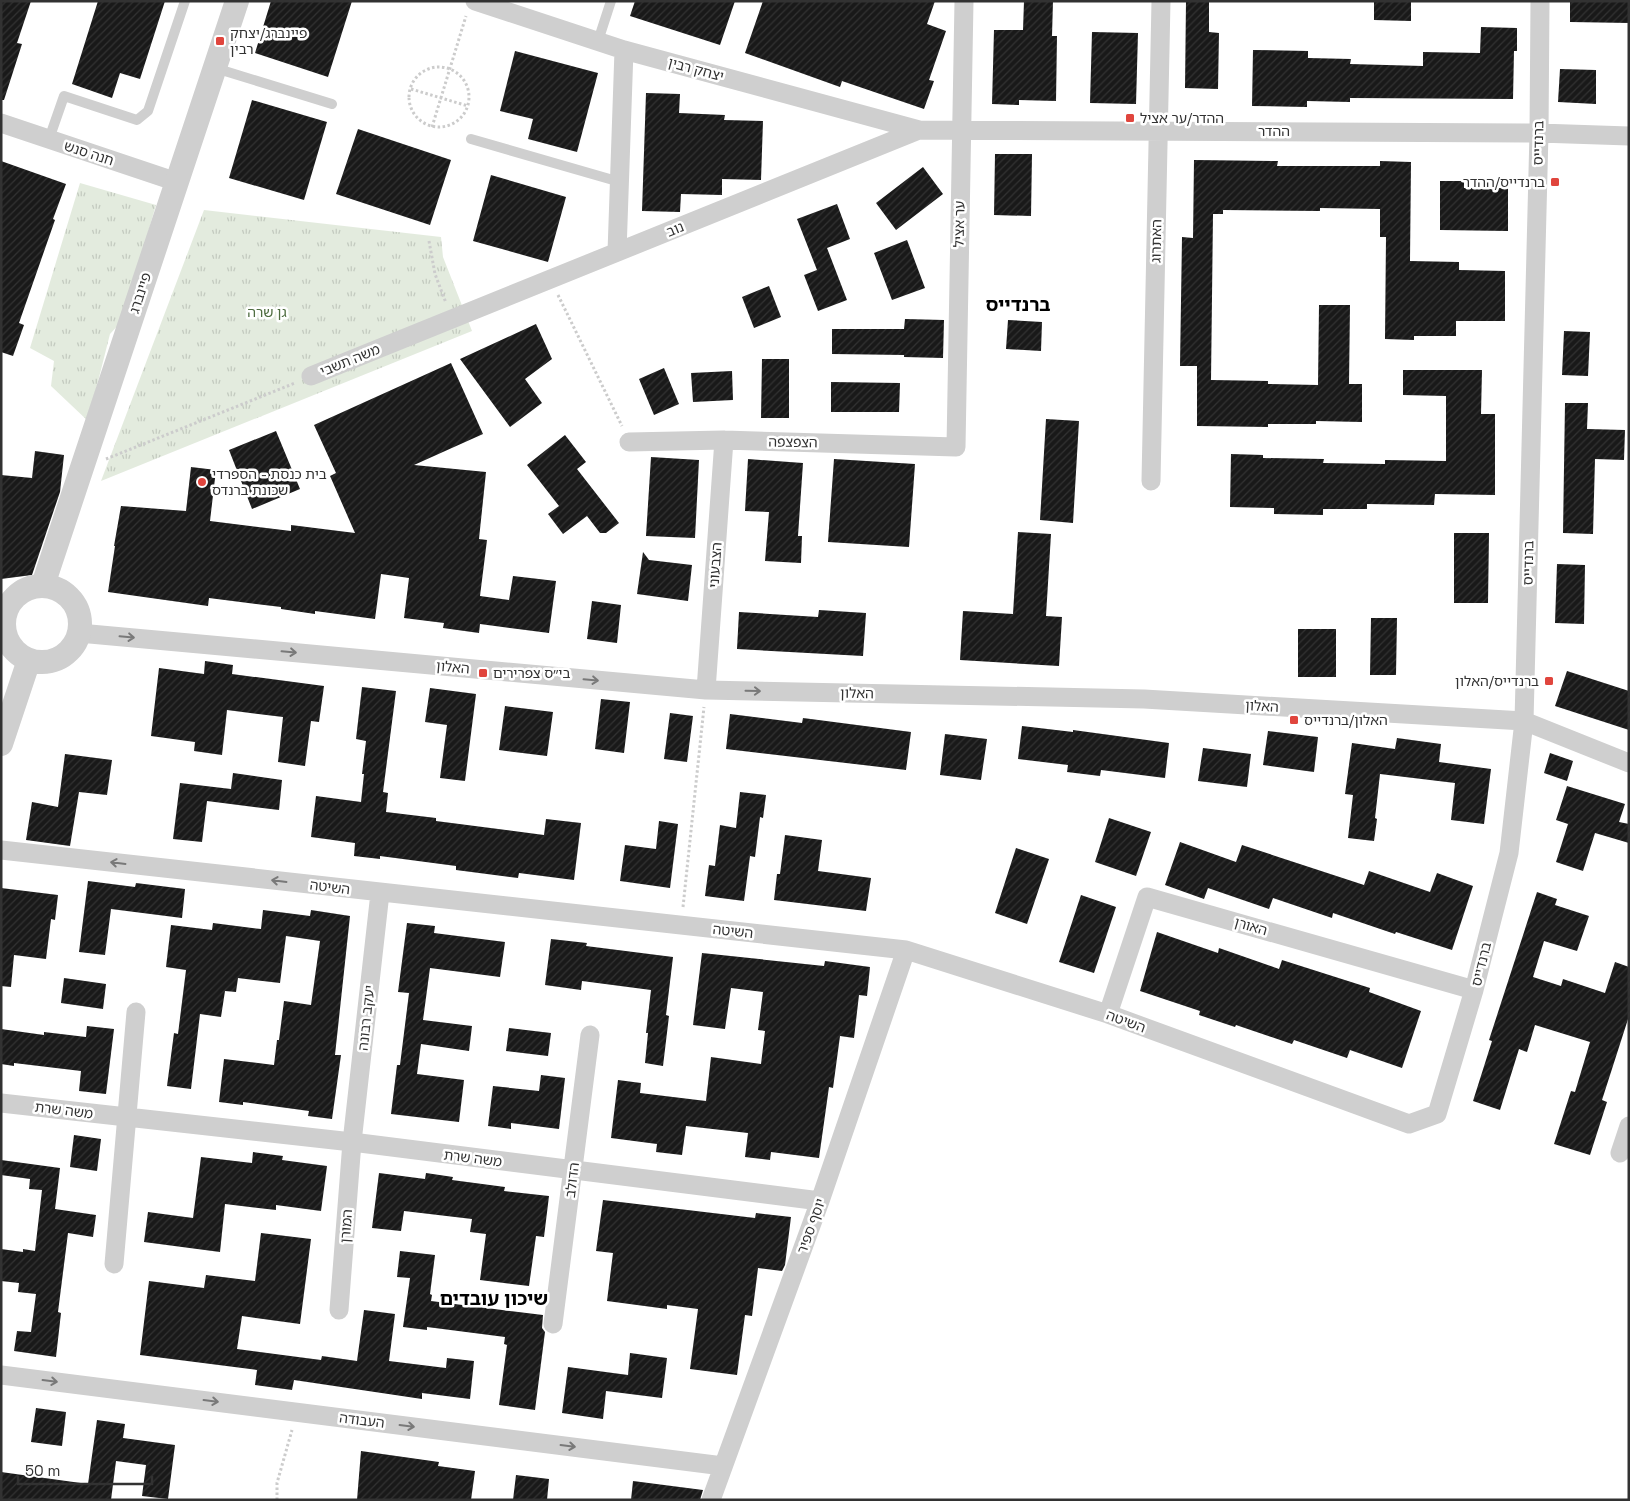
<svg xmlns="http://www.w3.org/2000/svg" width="1630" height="1501" viewBox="0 0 1630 1501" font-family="'Space Grotesk','Noto Sans Hebrew',sans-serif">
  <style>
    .grass { fill: url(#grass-tufts) }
    .building { fill: url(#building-hatch) }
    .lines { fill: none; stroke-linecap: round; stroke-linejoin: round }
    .path { stroke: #ccc; stroke-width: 3; stroke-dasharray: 2.5 2.5; stroke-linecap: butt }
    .service { stroke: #cfcfcf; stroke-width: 10 }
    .minor { stroke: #cfcfcf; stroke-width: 19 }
    .tertiary { stroke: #cfcfcf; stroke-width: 24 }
    .oneway { stroke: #797979 }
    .poi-dot { fill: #e0453d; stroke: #fff; stroke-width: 2 }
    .labels { text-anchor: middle; stroke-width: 5; stroke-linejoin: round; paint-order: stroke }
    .poi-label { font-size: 14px; fill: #323232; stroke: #fff; text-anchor: start }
    .street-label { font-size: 14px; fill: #323232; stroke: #fff }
    .park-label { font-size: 14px; fill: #4f6d40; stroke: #fff }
    .district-label { font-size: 19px; font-weight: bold; fill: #000; stroke: #fff }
  </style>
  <defs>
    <pattern id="grass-tufts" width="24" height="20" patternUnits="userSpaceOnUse" patternTransform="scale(1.25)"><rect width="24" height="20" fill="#e3ebde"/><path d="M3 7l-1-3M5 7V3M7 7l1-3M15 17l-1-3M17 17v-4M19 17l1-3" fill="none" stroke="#c3cabf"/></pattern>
    <pattern id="building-hatch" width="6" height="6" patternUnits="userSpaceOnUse" patternTransform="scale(1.25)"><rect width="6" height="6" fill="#191919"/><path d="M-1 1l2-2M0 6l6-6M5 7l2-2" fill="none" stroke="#323232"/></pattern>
  </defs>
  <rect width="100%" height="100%" fill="#fff"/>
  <path class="grass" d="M80 183 156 205 122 321 110 334 88 421 51 386 54 361 30 348Z
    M204 210 441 237 443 257 472 331 101 481Z"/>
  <path class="building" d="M1 1H31L17 43 22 44 4 100H1Z
    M98 1H165L140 79 120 73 112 98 72 84Z
    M271 1H352L328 77 255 53Z
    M635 1H735L720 45 630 16Z
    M763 1H935L927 24 946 31 929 80 934 81 924 109 842 81 840 87 745 53Z
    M1024 1H1053L1052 36H1057L1056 101 1019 100V105L992 104 994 30H1023Z
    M1186 1H1209V32L1219 33 1218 89 1185 88Z
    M1374 1H1411V21L1374 20Z
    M1570 1H1629V23L1570 22Z
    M1481 27 1517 28V51H1514L1513 99 1350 98V102L1307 101V107L1252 106 1253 50 1308 51V58L1351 59 1350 64 1423 66V52L1480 53Z
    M1092 32 1138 33 1136 104 1090 103Z
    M515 51 598 73 577 152 528 139 533 119 500 111Z
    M1560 69 1596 70V104L1558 102Z
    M646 93 680 94 679 113 725 115 724 120 763 121 761 180 722 179V195L681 194 680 212 642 211Z
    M252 100 327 122 304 200 229 178Z
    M358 129 451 160 430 225 336 194Z
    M995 154H1032L1031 216 994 215Z
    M1194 160 1278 161 1277 166H1380V161L1411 162 1410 261 1459 262V270L1505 271V321H1456V336H1414V340L1385 339 1386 237H1380V209L1320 208V211L1223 210V214H1213L1211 380 1268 381V384L1318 385 1319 305H1350L1349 384H1362V422L1316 421V424H1268V427L1197 426V366H1180L1182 237 1193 238Z
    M1 161 66 184 53 219 55 220 19 323 24 325 13 356 1 352Z
    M923 167 943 194 896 230 876 203Z
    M491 175 566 197 548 262 473 241Z
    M1440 181H1464V188H1508V231L1440 230Z
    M837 204 850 239 827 248 847 300 818 311 804 275 817 270 797 219Z
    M907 240 925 288 892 300 874 253Z
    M769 286 781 317 754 328 742 297Z
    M905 319 944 320 943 358 904 357V355L832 354V329H904Z
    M1008 320 1042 322 1041 351 1006 349Z
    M536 324 552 359 525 379 542 403 510 427 460 359Z
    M1564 331 1590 332 1588 376 1562 375Z
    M762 359H789V418H761Z
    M451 363 483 434 414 465 486 472 479 539 487 540 480 596 509 600 513 576 556 581 549 633 480 624 479 633 443 628 444 623 404 618 409 578 381 574 375 619 315 611V614L281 609V607L209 598 208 606 108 592 115 546H114L121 506 186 511 191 467 216 470 210 521 291 531V525L355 533 330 476 336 473 314 425Z
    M664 368 679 404 654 415 639 379Z
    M1403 370H1482L1481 414H1495V495L1435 494 1434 505 1367 504V509H1323V515L1274 514V508L1230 507 1231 454 1263 455V458L1324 459 1323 463 1385 464V460L1446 461V396L1403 395Z
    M732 371 733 400 693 402 691 373Z
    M831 382 900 383 899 412H831Z
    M1565 403H1588L1587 429 1625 430 1624 460 1595 459 1593 534 1563 533Z
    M1046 419 1079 421 1073 523 1040 520Z
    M276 431 300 489 252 509 229 450Z
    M565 435 586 462 577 469 619 523 606 533H600L587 516 563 534 548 514 559 506 527 465Z
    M35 451 64 455 60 492 32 575 1 579V475L32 478Z
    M651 457 699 460 695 538 646 536Z
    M748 459 803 463 798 536H802L801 563 765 561 769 512 745 511Z
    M834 459 915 464 909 547 828 542Z
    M1018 532 1051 534 1046 616 1062 617 1059 666 960 660 963 611 1013 614Z
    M1454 533H1489L1488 603H1454Z
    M643 552 649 560 692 565 688 601 637 594Z
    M1557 564 1585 565 1584 624 1555 623Z
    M592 601 621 605 617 643 587 639Z
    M819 610 866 613 863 656 737 649 739 612 818 617Z
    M1371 618H1397L1396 675H1370Z
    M1298 629H1336V677H1298Z
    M205 661 233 665 232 674 324 686 319 722 311 721 305 766 278 762 283 717 227 710 222 755 194 751 195 742 151 736 159 668 204 674Z
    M1567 671 1629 691V730L1555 706Z
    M362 687 396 691 383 792 388 793 386 812 436 818V821L544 835 546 819 581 823 574 880 519 873 518 878 456 870V866L380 856V859L354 856 355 843 311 837 316 796 361 802 364 774H362L366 741 356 739Z
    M430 688 476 694 465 781 440 778 447 725 425 722Z
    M601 699 630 702 624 753 595 749Z
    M505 706 553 712 547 756 499 750Z
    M670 713 693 716 687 762 664 759Z
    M730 714 802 723 803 718 911 732 906 770 726 749Z
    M1022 726 1073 732V730L1169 743 1165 778 1101 770 1100 776 1067 772 1068 765 1018 759Z
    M1268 731 1318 737 1314 772 1263 765Z
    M945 734 987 739 981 780 940 775Z
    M1397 738 1441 744 1439 762 1491 769 1484 824 1451 820 1455 783 1380 774 1375 818 1377 819 1374 841 1348 838 1353 795 1345 794 1352 743 1395 749Z
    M1203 748 1251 754 1247 787 1198 781Z
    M1550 753 1573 761 1567 781 1544 773Z
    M65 754 112 760 107 795 79 792 70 846 26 840 32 802 58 807Z
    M233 773 282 780 279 810 207 801 202 842 173 839 180 783 231 789Z
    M1567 786 1625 804 1619 822 1629 824V843L1595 833 1583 871 1556 862 1568 824 1556 820Z
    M740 792 766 795 763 818 760 817 755 857 750 856 744 901 705 896 709 865 715 866 720 825 736 828Z
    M1109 818 1151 832 1136 876 1095 862Z
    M659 821 678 824 670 888 620 881 625 845 656 849Z
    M785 835 822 840 818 871 871 878 866 911 774 900 777 874H780Z
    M1180 842 1236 862 1242 845 1364 885 1369 871 1430 892 1437 873 1473 886 1452 950 1396 932 1395 934 1333 913 1332 918 1273 898 1269 909 1208 888 1204 899 1165 885Z
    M1016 848 1049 859 1027 924 995 913Z
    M88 881 135 887 136 883 185 889 182 918 111 909 105 955 79 952Z
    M1 888 58 895 55 920 51 919 46 959 14 955 11 987 1 986Z
    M1537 892 1557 899 1555 905 1589 916 1577 951 1544 941 1533 977 1561 986 1563 979 1605 993 1615 962 1629 967V1016L1602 1100 1607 1102 1590 1155 1554 1144 1571 1091 1575 1092 1590 1042 1535 1025 1527 1052 1519 1049 1500 1110 1473 1101 1492 1041 1489 1040Z
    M1081 895 1116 907 1094 973 1059 962Z
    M263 910 310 916 311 910 350 916 335 1055H341L332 1119 308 1116 309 1111 243 1102V1105L219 1102 224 1059 274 1065 277 1040H279L284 1001 311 1005 320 941 286 936 280 983 238 978 236 992 225 991 221 1017 200 1014 191 1089 167 1086 174 1033 178 1034 186 970 166 967 171 925 212 930 213 923 261 929Z
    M407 923 435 926 434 933 505 942 500 977 430 968 423 1020 472 1026 469 1051 421 1044 417 1074 464 1080 459 1122 391 1114 397 1065H400L409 993 398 992Z
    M1157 932 1218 953 1219 948 1279 969 1282 960 1370 988 1369 992 1421 1011 1402 1068 1350 1050 1347 1058 1294 1040 1292 1044 1236 1025 1235 1027 1199 1015 1200 1011 1140 991Z
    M551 939 587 943 586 946 673 957 666 1015 669 1016 663 1066 645 1063 648 1033H646L651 990 582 981 581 990 545 985Z
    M702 953 824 966 825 961 870 967 867 996 859 995 854 1038 840 1036 833 1088 829 1087 819 1158 771 1152 770 1160 745 1157 748 1133 686 1126 682 1155 656 1152 657 1144 611 1138 618 1080 641 1083 640 1093 706 1101 711 1057 761 1064 765 1031 758 1030 763 992 731 988 725 1029 693 1025Z
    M64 978 106 984 103 1009 61 1003Z
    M87 1026 114 1029 106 1094 79 1091 81 1071 14 1063V1066L1 1064V1029L44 1035V1032L86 1037Z
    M509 1028 551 1033 548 1056 506 1051Z
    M541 1075 565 1078 559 1129 511 1123V1129L488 1126 493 1086 539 1091Z
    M74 1135 101 1139 97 1171 70 1167Z
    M253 1152 283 1156 282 1160 327 1166 321 1211 276 1205V1210L225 1204 220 1252 144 1242 148 1212 193 1218 201 1157 252 1163Z
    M1 1160 60 1168 55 1209 96 1215 93 1237 68 1233 58 1312 61 1313 56 1357 14 1351 17 1331 31 1332 36 1294 18 1292 19 1283 1 1281V1249L23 1252V1249L35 1251 42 1190 29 1189 30 1179 1 1175Z
    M379 1173 425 1179 426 1173 453 1177 452 1180 505 1187 504 1191 549 1196 544 1237 536 1236 529 1286 480 1280 486 1234 470 1232 472 1219 404 1211 401 1231 372 1228Z
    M603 1200 755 1218 756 1213 791 1217 785 1265 782 1271 758 1268 752 1316 745 1315 737 1375 690 1369 698 1309 667 1305V1309L607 1301 613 1253 596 1251Z
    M261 1233 311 1239 300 1324 242 1316 237 1349 321 1360 322 1356 357 1361 364 1310 395 1314 389 1361 446 1368 447 1358 474 1361 470 1399 422 1393V1399L294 1380 292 1390 255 1385 257 1370 140 1355 149 1281 204 1288 206 1275 255 1281Z
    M400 1251 435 1255 430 1294 432 1295 431 1301 543 1315 542 1328 545 1332 535 1410 499 1405 507 1345 504 1344 505 1337 427 1327V1330L403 1327 410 1278 397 1277Z
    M630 1353 667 1358 662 1398 606 1391 603 1419 562 1413 568 1367 628 1375Z
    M36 1408 66 1412 62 1446 31 1442Z
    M97 1420 125 1424 123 1438 175 1445 168 1499 142 1496 146 1465 116 1461 111 1500H1V1472L88 1484Z
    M361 1451 439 1462 438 1466 475 1471 471 1500H357Z
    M516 1475 549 1479 547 1500H513Z
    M633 1481 703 1490 700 1500H631Z"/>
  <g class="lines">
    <path class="path" d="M409 97a30 30 0 1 1 60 0a30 30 0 1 1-60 0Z
      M411 89 468 106
      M432 127 466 16
      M429 241 435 274 446 303
      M558 295 622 426
      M106 459 295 383
      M683 907 704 707
      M277 1500V1483L292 1430"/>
    <path class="service" d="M598 41 611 1
      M215 68 332 104
      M49 139 64 96 137 120 148 111 185 1
      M471 139 620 182"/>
    <path class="minor" d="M475 1 624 50 919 130 1539 133 1629 136
      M1 123 177 182
      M617 252 624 50
      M311 376 919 130
      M629 442 724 440 956 447 964 1
      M1151 481 1161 1
      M79 633 706 690 1144 699 1524 721 1629 763
      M706 690 724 440
      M1 850 906 950 1108 1014 1409 1124 1437 1114 1474 990 1509 853 1524 721 1539 133 1540 1
      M1108 1014 1147 897 1474 990
      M1 1103 352 1142 820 1201
      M1620 1153 1629 1126
      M114 1264 136 1012
      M339 1310 352 1142 380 893
      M553 1324 590 1035
      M1 1375 723 1466
      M711 1500 820 1201 906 950"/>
    <path class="tertiary" d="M43 585 237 1
      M4 624a38 38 0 1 1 76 0a38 38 0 1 1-76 0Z
      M1 744 29 660"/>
  </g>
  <defs><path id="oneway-shaft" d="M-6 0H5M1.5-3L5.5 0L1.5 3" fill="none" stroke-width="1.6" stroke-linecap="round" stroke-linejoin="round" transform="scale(1.25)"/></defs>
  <g class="oneway">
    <use href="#oneway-shaft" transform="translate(127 637) rotate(5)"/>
    <use href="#oneway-shaft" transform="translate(289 652) rotate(5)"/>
    <use href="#oneway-shaft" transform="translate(591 680) rotate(5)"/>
    <use href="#oneway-shaft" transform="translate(753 691) rotate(1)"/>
    <use href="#oneway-shaft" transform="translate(118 863) rotate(-173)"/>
    <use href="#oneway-shaft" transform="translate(279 881) rotate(-173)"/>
    <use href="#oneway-shaft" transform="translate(50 1381) rotate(7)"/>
    <use href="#oneway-shaft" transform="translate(211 1401) rotate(7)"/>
    <use href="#oneway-shaft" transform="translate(407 1426) rotate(7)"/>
    <use href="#oneway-shaft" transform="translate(568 1446) rotate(7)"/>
  </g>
  <g class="poi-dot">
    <rect x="215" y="36" width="10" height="10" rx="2.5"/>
    <rect x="1125" y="113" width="10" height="10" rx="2.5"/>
    <rect x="1550" y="177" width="10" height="10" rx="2.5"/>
    <circle cx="202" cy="482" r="5"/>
    <rect x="478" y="668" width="10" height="10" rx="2.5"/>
    <rect x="1544" y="676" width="10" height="10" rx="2.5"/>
    <rect x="1289" y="715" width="10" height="10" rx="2.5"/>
  </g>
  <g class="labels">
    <g class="poi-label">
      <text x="230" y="38">פיינברג/יצחק<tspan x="230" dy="16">רבין</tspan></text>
      <text x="1140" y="123">ההדר/ער אציל</text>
      <text x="1545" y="187" text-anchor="end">ברנדייס/ההדר</text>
      <text x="212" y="479">בית כנסת - הספרדי<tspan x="212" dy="16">שכונת ברנדס</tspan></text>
      <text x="493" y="678">בי״ס צפרירים</text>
      <text x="1539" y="686" text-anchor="end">ברנדייס/האלון</text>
      <text x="1304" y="725">האלון/ברנדייס</text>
    </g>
    <g class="street-label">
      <text transform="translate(696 69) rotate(15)" y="5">יצחק רבין</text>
      <text x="1274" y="136">ההדר</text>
      <text transform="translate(1538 143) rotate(-89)" y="5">ברנדייס</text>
      <text transform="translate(89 153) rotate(18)" y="5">חנה סנש</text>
      <text transform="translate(959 224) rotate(-89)" y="5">ער אציל</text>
      <text transform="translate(675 229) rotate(-22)" y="5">נוב</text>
      <text transform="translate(1156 241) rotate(-89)" y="5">האתרוג</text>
      <text transform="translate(140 293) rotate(-72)" y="5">פיינברג</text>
      <text transform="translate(350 360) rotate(-22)" y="5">משה תשבי</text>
      <text transform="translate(793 442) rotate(1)" y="5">הצפצפה</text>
      <text transform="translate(1528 563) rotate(-89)" y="5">ברנדייס</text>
      <text transform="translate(715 565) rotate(-86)" y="5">הצבעוני</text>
      <text transform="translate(453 667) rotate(5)" y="5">האלון</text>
      <text transform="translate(857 693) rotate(1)" y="5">האלון</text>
      <text transform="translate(1262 706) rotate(3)" y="5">האלון</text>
      <text transform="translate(330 887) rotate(7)" y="5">השיטה</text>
      <text transform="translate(1251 926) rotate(16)" y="5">האורן</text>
      <text transform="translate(733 931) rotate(6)" y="5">השיטה</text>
      <text transform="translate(1481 964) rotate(-76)" y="5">ברנדייס</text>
      <text transform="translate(366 1018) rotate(-84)" y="5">יעקב רבונה</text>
      <text transform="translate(1126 1021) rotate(20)" y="5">השיטה</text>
      <text transform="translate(64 1110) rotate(7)" y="5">משה שרת</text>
      <text transform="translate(473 1158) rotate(7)" y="5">משה שרת</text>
      <text transform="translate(572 1180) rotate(-83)" y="5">הדולב</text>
      <text transform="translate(346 1226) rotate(-86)" y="5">המורן</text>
      <text transform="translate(811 1226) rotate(-70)" y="5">יוסף ספיר</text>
      <text transform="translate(362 1420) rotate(7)" y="5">העבודה</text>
    </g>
    <g class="park-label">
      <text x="267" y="317">גן שרה</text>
    </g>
    <g class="district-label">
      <text x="1018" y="311">ברנדייס</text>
      <text x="494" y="1305">שיכון עובדים</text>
    </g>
  </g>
  <rect width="1630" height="1501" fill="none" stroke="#323232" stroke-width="5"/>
  <path d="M18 1476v8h134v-8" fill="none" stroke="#323232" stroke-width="2.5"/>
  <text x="25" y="1476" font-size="15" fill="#323232" stroke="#ffffff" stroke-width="4" paint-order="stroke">50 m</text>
</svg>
